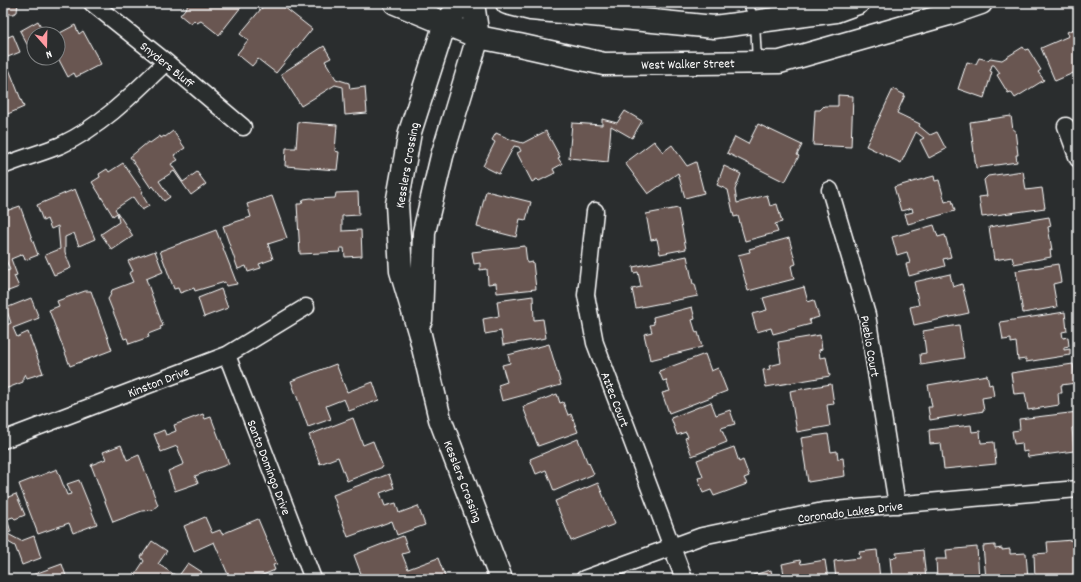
<svg xmlns="http://www.w3.org/2000/svg" width="1081" height="582" viewBox="0 0 1081 582" font-family="Dekko,sans-serif">
  <style>
    .building { fill: #695751; stroke: #fff }
    .lines { fill: none; stroke-linecap: round; stroke-linejoin: round }
    .lane-casing { stroke: #fff; stroke-width: 11 }
    .street-casing { stroke: #fff; stroke-width: 19 }
    .secondary-casing { stroke: #fff; stroke-width: 25 }
    .lane { stroke: #2a2d2e; stroke-width: 8 }
    .street { stroke: #2a2d2e; stroke-width: 16 }
    .secondary { stroke: #2a2d2e; stroke-width: 22 }
    .labels { text-anchor: middle; stroke-width: 3.5; stroke-linejoin: round; paint-order: stroke }
    .street-label { font-size: 13px; fill: #fff; stroke: #2a2d2e }
  </style>
  <rect width="100%" height="100%" fill="#2a2d2e"/>
  <filter id="ink" filterUnits="userSpaceOnUse"><feTurbulence type="fractalNoise" baseFrequency=".025" numOctaves="2"/><feDisplacementMap in="SourceGraphic" scale="8" xChannelSelector="R" yChannelSelector="G"/><feConvolveMatrix kernelMatrix="1 2 1 2 8 2 1 2 1" color-interpolation-filters="sRGB"/></filter>
  <g filter="url(#ink)">
    <path class="building" d="M3 3H18L17 12 13 14H4Z
      M190 3H240L238 5 241 7 219 35 201 21 197 23 194 20 191 24 180 15Z
      M266 3H279L312 29 276 73 258 59 252 66 237 54 248 40 240 34Z
      M38 21 45 34 51 31 53 34H34V46L29 48 20 31Z
      M75 25 79 34 83 31 101 64 76 77 74 73 68 77 58 58V34Z
      M1078 27V32H1076L1078 36V71L1055 81 1041 48 1069 36 1067 32Z
      M13 35 20 52 3 59V39Z
      M324 46 331 58 325 61 336 79 349 83 350 89 365 87 367 113 345 115 343 87 335 85 301 106 281 74Z
      M1023 47 1025 50 1028 49 1041 70 1038 72 1044 80 1015 98 1011 92 1008 93 997 75 1000 73 994 65H992L990 71 992 72 984 98 958 89 967 62 976 64 979 58 988 60 990 58 1002 60Z
      M3 67 5 71 9 69 24 107 3 116Z
      M893 89 905 95 897 113 920 124 919 126 930 135 937 132 946 149 929 158 920 140 924 138 916 132 901 163 866 146Z
      M838 95 853 96 851 147 813 145 815 110H820L824 106H838Z
      M625 111 642 121 632 138 611 126 608 162 569 158 572 123 602 125V119L617 123Z
      M1011 116 1013 130H1015L1018 155H1016L1017 162 976 168 970 122Z
      M298 122 337 125 335 151 339 152 337 170 285 166 286 148H296Z
      M758 124 802 145 797 155 799 156 785 182 727 153 735 137 748 144Z
      M173 131 185 148 174 155 178 160 171 164 183 182 197 172 206 184 191 195 174 171 159 181 170 197 164 201 153 186 151 188 130 157 148 142 150 143 160 136 161 138 164 136 165 137Z
      M546 131 560 157 558 158 562 164 553 169 555 173 539 181 537 179 532 182 517 153 521 151 519 147 514 146 499 174 483 166 495 142 492 140 496 133 512 140 523 143Z
      M654 141 663 152 672 145 687 166 696 162 704 193 685 198 678 173 648 194 625 163Z
      M123 163 143 192 141 193 149 206 142 210 133 197 115 209 133 236 112 250 101 234 119 222 117 213 113 216 92 182 100 177 99 174 107 169 109 172Z
      M724 166 741 174 735 190 737 203 767 195 770 206 777 204 782 222 775 224 778 232 745 241 738 216 734 217 728 190 717 185Z
      M1023 171 1026 190 1042 188 1045 208 982 217 979 197 987 196 984 180 988 176Z
      M934 176 935 181 939 180 945 202 952 200 955 211 908 224 905 214 913 212 912 208 901 211 894 187Z
      M75 189 95 239 79 246 74 233 65 237V252L71 268 54 275 45 255 60 249 58 226 51 229 47 219 43 221 37 205Z
      M486 191 531 202 526 220 520 219 516 237 477 227Z
      M358 192 359 215 342 216V231L361 230 362 256 345 257 344 248H340L341 252 300 254 297 204H301L304 199 311 198 315 199 335 198 336 193Z
      M272 196 287 238 268 244 273 259 259 264 261 268 248 272 246 266 238 269 223 226 251 217 247 204Z
      M20 206 38 255 25 260 23 254 11 259 17 275 14 276 19 287 3 293V272L10 270 6 260 3 261V212Z
      M678 208 686 249 660 254 657 239 651 240 646 214Z
      M1049 217 1051 226 1048 227 1052 250H1050L1051 257 1014 264 1012 257 994 260 989 227Z
      M934 225 938 237 945 235 951 257 943 259 945 266 909 276 906 264 910 263 907 252 897 255 892 237Z
      M216 230 237 284 226 286 225 282 195 291 194 288 180 293 178 288 174 289 160 251Z
      M789 238 796 264 791 266 794 279 748 291 738 255 750 252 749 249Z
      M525 246 527 263 533 262 536 289 497 293 496 283 488 284 487 269 480 270V263L474 264 472 252Z
      M155 251 163 272 146 279 163 326 160 327 161 329 148 334 149 337 129 344 127 338 124 339 108 299 110 296 112 290 133 282 129 273 133 271 128 261Z
      M687 256 693 284H695L698 296 636 308 632 289 641 287 638 272 634 273 633 267Z
      M1058 264 1061 282 1053 284 1057 307 1023 313 1016 271Z
      M950 274 953 287 962 284 969 313 914 325 910 307 919 305 914 282Z
      M804 287 808 302 814 300 819 317 809 320 811 324 773 334 771 328 757 332 752 314 767 310 763 298Z
      M221 289 228 308 204 317 198 298Z
      M85 291H91L112 350 70 366 49 310 59 306 57 301Z
      M533 296 534 320 543 319 546 338 503 345 501 331 485 334 483 319 499 316 497 301Z
      M31 298 39 318 13 328 17 337 28 332 43 373 27 378 25 374 23 377V382L5 389 3 384V333H7L4 326 11 323 6 308Z
      M692 307 695 319 692 320 696 333 698 332 702 347 650 360 644 334 652 332 650 325 654 324 653 317Z
      M1065 312 1067 331 1062 332 1063 338 1068 337 1069 346 1064 347V350L1070 349V355L1026 362V359L1018 360 1016 342 1011 343V339L1003 340 1000 322Z
      M959 325 964 358 921 365 920 354 926 353 923 331Z
      M820 335 822 349 819 350 820 358 826 357 830 376 766 387 763 370 770 369 769 366 781 363 778 342Z
      M549 344 561 385 502 401 498 385 507 382 502 365 510 363 508 355Z
      M705 354 711 371 718 368 727 391 669 413 662 393 670 391 666 380 663 381 659 371Z
      M336 364 347 392 373 382 379 400 349 411 344 399 326 406 331 419 308 427 291 381Z
      M1073 364 1076 383 1061 385 1062 393H1058L1059 405 1028 410 1025 393 1014 394 1011 373Z
      M987 375 989 385 992 384 994 396 982 398 984 411 930 420 928 407H932L928 385Z
      M831 384 834 404 827 405 830 426 797 432 790 391Z
      M557 394 560 403 563 402 568 415 571 414 578 432 538 446 523 407Z
      M711 402 716 415 730 410 735 424 721 428 727 442 692 456 685 438 688 437 686 432 677 435 671 418Z
      M1078 412V427L1072 428 1074 451 1028 457 1027 451 1023 452 1022 443 1014 444 1012 431 1020 430 1019 419Z
      M203 414 205 419 211 417 229 464 195 476 198 483 175 491 168 471 184 464 177 446 161 452 154 434 164 430 166 435 176 431 174 425Z
      M353 418 363 445 373 441 383 467 347 481 338 457 320 464 309 435Z
      M971 425 972 432 980 431 981 443 994 442 996 464 944 469 941 443 930 444 929 430Z
      M828 434 831 452 837 451 838 459 843 458 845 476 808 482 801 438Z
      M578 439 588 464 589 463 594 474 554 491 546 470 536 474 530 459Z
      M121 445 127 460 139 455 158 505 152 510 142 511 113 522 91 465 106 459 103 452Z
      M734 447 739 462 743 460 749 476 744 478 747 484 714 496 711 490 703 493 698 478 703 477 697 460Z
      M57 469 67 495 71 494 67 484 79 480 97 524 73 533 69 523 38 534 19 484Z
      M389 474 394 488 380 493 385 506 396 503 399 513 418 506 425 525 397 535 392 521 348 537 333 495Z
      M598 483 615 524 571 541 555 501Z
      M16 494 25 515 15 519 13 517 7 519 11 532 6 533 21 541 34 536 41 558 22 565 15 546 3 539V499Z
      M205 517 212 533 220 530 222 534 258 519 277 564 273 565 275 570 253 579H230L214 542 194 551 184 526Z
      M403 536 409 552 402 554 408 569 438 558 446 579H420L419 575 409 579H363L354 555Z
      M1073 540 1076 579H1035L1034 554 1048 553 1047 542Z
      M152 541 167 551 158 564 178 577 188 563 202 572 197 579 190 577 189 579H132L144 561 141 557Z
      M995 545V549L1002 548V550L1010 549V554L1026 553 1028 579H986L983 546Z
      M977 547 979 579H937L936 559H947L946 550Z
      M877 550 880 579H836L834 561 860 558 859 552Z
      M923 550 926 579H892L890 558 897 557 896 553Z
      M800 560 801 564 825 560 828 579H785L782 564Z
      M62 564 67 579H21Z
      M771 570 773 579H754L753 575Z"/>
    <g class="lines">
      <defs>
        <path id="lane" d="M748 3 755 22 757 62"/>
        <path id="street" d="M92 3 166 62 243 127
          M1066 126 1078 159
          M3 166C22 158 42 153 61 145 102 126 134 93 166 62
          M830 190 867 315 897 505
          M595 211 586 295 595 343 684 579
          M227 355 313 579
          M3 440 227 355 306 307
          M584 579 702 536 823 511 1078 489"/>
        <path id="secondary" d="M395 3 478 37 519 45 604 64 780 62 949 14 981 3
          M463 3 445 23 410 132 397 204 401 271 420 335 440 419 501 579
          M507 3 531 9 714 27 836 11 858 3
          M421 320 424 232 442 156 478 37 473 3"/>
      </defs>
      <use href="#lane" class="lane-casing"/>
      <use href="#street" class="street-casing"/>
      <use href="#secondary" class="secondary-casing"/>
      <use href="#lane" class="lane"/>
      <use href="#street" class="street"/>
      <use href="#secondary" class="secondary"/>
    </g>
  </g>
  <g class="labels">
    <g class="street-label">
      <text transform="translate(688 63) rotate(-1)" y="5">West Walker Street</text>
      <text transform="translate(168 64) rotate(39)" y="5">Snyders Bluff</text>
      <text transform="translate(406 165) rotate(-80)" y="5">Kesslers Crossing</text>
      <text transform="translate(871 346) rotate(80)" y="5">Pueblo Court</text>
      <text transform="translate(158 381) rotate(-21)" y="5">Kinston Drive</text>
      <text transform="translate(616 399) rotate(69)" y="5">Aztec Court</text>
      <text transform="translate(270 467) rotate(69)" y="5">Santo Domingo Drive</text>
      <text transform="translate(464 481) rotate(69)" y="5">Kesslers Crossing</text>
      <text transform="translate(850 511) rotate(-7)" y="5">Coronado Lakes Drive</text>
    </g>
  </g>
  <rect width="1081" height="582" fill="none" stroke="#2a2d2e" stroke-width="16"/>
  <rect x="8" y="8" width="1065" height="566" fill="none" stroke="#fff" stroke-width="1.5" filter="url(#ink)"/>
  <g transform="translate(46 46) rotate(160)"><circle r="19" fill="#2a2d2e" stroke="#7f8182"/>
  <path d="M0-3L7 15L0 10L-7 15Z" fill="#ff9aa2"/>
  <text y="-6" font-size="11" font-weight="bold" text-anchor="middle" fill="#ffffff">N</text>
  </g>
</svg>
